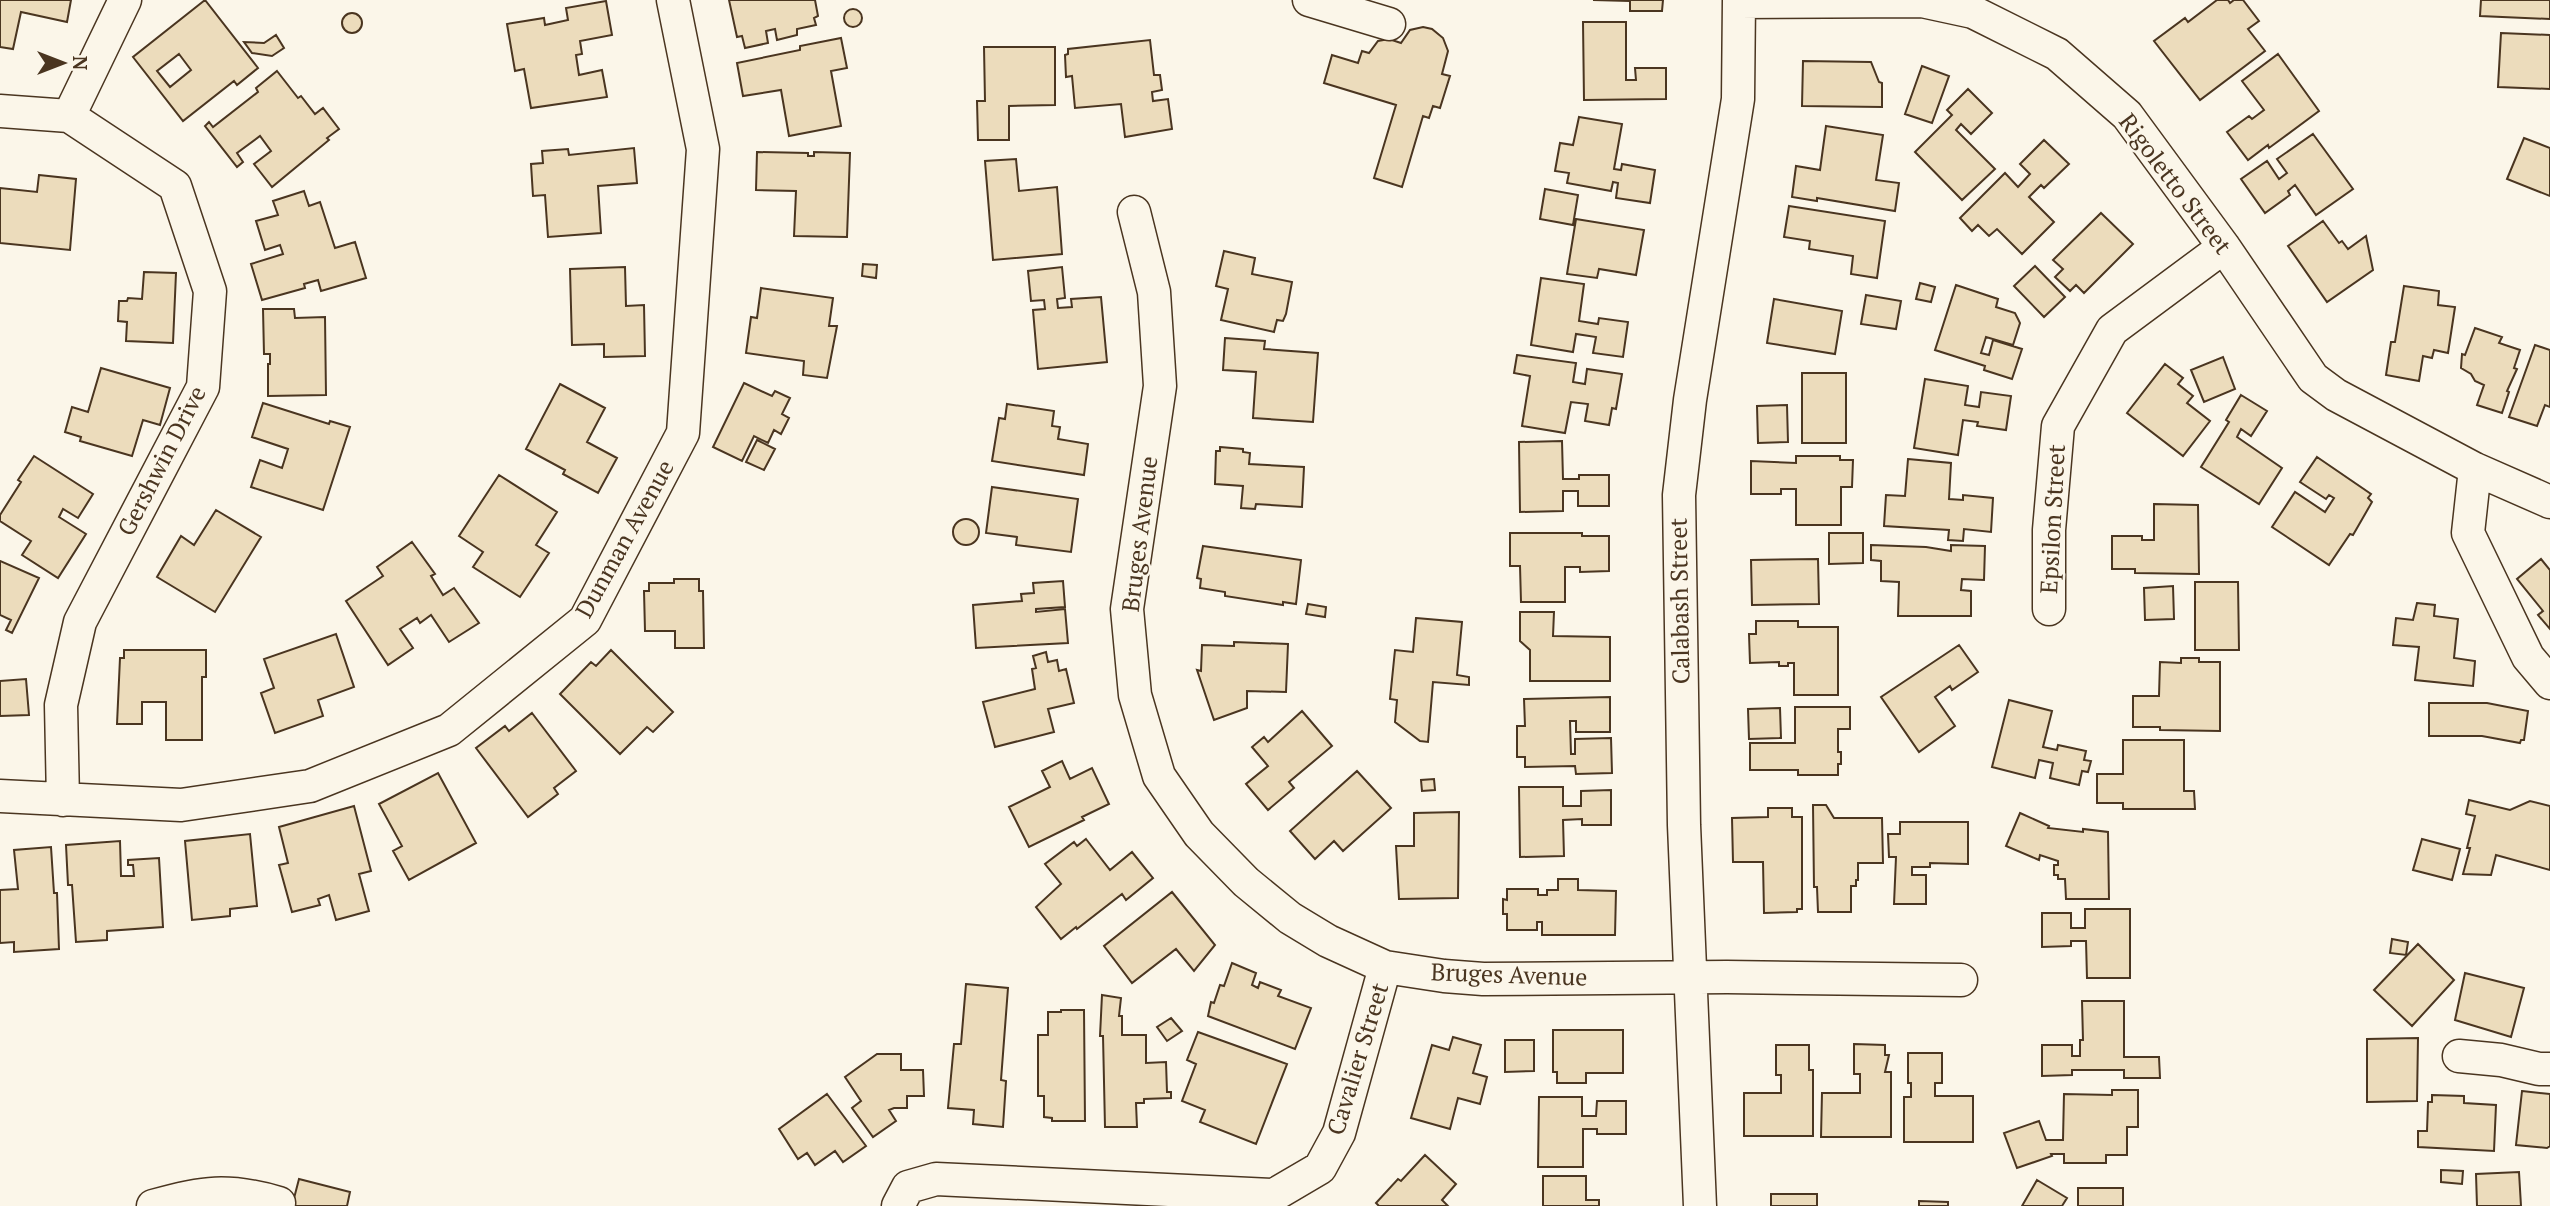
<svg xmlns="http://www.w3.org/2000/svg" width="2550" height="1206" viewBox="0 0 2550 1206" font-family="'PT Serif',serif">
  <style>
    .building { fill: #ecdcbc; stroke: #4a3520; stroke-width: 2; fill-rule: evenodd }
    .lines { fill: none; stroke-linecap: round; stroke-linejoin: round }
    .minor-casing { stroke: #4a3520; stroke-width: 35 }
    .minor { stroke: #fbf6e9; stroke-width: 32 }
    .labels { text-anchor: middle; stroke-width: 5; stroke-linejoin: round; paint-order: stroke }
    .street-label { font-size: 24px; fill: #4a3520; stroke: #fbf6e9 }
  </style>
  <rect width="100%" height="100%" fill="#fbf6e9"/>
  <path class="building" d="M0 0H71L67 22 21 12 13 49 0 47Z
    M205 0 258 68 237 85 234 81 183 121 133 57ZM179 54 191 70 170 87 157 71Z
    M729 0H815L818 16 814 18 816 25 797 29V35L777 40 775 29 766 31 768 43 745 48 742 36 737 37Z
    M1593 0H1663L1662 11H1630V1Z
    M2217 0H2228L2230 3 2234 0H2243L2259 21 2248 29 2265 51 2200 100 2154 41 2185 18 2188 22Z
    M2481 0H2550V19L2480 16Z
    M606 1 612 35 580 41 582 54 576 55 579 75 602 70 607 97 531 108 524 69 515 71 507 24 544 18 545 25 568 20 566 8Z
    M844 18a9 9 0 1 1 18 0a9 9 0 1 1-18 0Z
    M342 23a10 10 0 1 1 20 0a10 10 0 1 1-20 0Z
    M1583 22H1626V80H1636L1635 68H1666V99L1584 100Z
    M1423 27 1432 29 1443 38 1448 51 1442 74 1450 76 1440 108 1433 106 1429 118 1423 116 1402 187 1374 178 1396 105 1324 83 1332 55 1358 63 1362 51 1369 53 1378 41 1389 39 1401 43 1410 30Z
    M2501 33 2550 35V89L2498 87Z
    M276 35 284 48 272 56 252 53 244 42 264 43Z
    M841 38 847 68 831 71 841 126 789 136 781 90 743 96 737 63 800 50V46Z
    M1150 40 1154 75H1160L1162 90 1152 92 1153 101 1168 99 1172 129 1125 137 1121 104 1075 108 1072 76 1066 77 1065 55 1068 54V49Z
    M984 47H1055V105L1009 106V140H978L977 101H985Z
    M2278 54 2319 111 2269 148 2268 145 2248 160 2227 132 2249 116 2252 119 2264 110 2242 81Z
    M1803 61 1871 62 1879 82 1882 83V107L1802 106Z
    M1922 66 1949 76 1932 123 1905 114Z
    M277 71 298 98 301 96 315 114 323 108 339 129 327 138 329 140 272 187 254 164 271 151 260 136 237 153 243 162 237 167 205 126 209 122 213 127 258 92 256 88Z
    M1968 89 1992 113 1971 134 1961 124 1956 130 1995 169 1962 200 1915 152 1952 115 1947 110Z
    M1579 117 1622 124 1614 169 1621 170 1622 164 1655 170 1650 203 1616 198 1618 183 1613 182 1611 191 1567 183 1569 173 1555 171 1560 143 1573 145Z
    M1826 126 1883 135 1876 180 1899 183 1895 211 1817 198V201L1792 197 1796 166 1820 170Z
    M2313 134 2353 189 2316 215 2295 185 2288 191 2290 195 2265 213 2241 179 2267 161 2279 179 2287 173 2277 159Z
    M2524 138 2550 148V196L2507 179Z
    M2044 140 2069 164 2044 188 2041 185 2029 197 2054 222 2022 254 1997 229 1989 236 1978 225 1972 231 1960 218 2005 173 2018 187 2030 174 2020 164Z
    M634 148 637 183 598 186 601 233 548 237 545 195 533 196 531 164 543 163 542 151 568 149 569 155Z
    M757 152 808 153V156H814V152L850 153 847 237 794 236 796 191 756 190Z
    M1016 159 1019 191 1057 187 1062 254 993 260 985 161Z
    M39 175 76 179 70 250 0 243V188L37 192Z
    M1545 189 1578 195 1573 225 1540 219Z
    M304 191 309 206 320 202 335 248 355 242 366 278 321 291 318 280 304 284 305 288 262 300 251 264 283 254 280 245 265 250 256 221 278 215 273 201Z
    M1789 206 1885 221 1877 278 1851 274 1853 256 1809 249 1810 241 1784 237Z
    M2101 213 2133 244 2084 293 2076 285 2070 291 2055 277 2063 269 2053 260Z
    M1576 219 1644 230 1636 275 1599 269 1597 278 1567 274Z
    M2323 221 2339 243 2342 241 2348 249 2366 236 2373 270 2327 302 2288 246Z
    M1224 251 1255 258 1252 274 1292 282 1286 314 1283 321 1277 320 1274 332 1221 320 1228 289 1216 286Z
    M863 264 877 265 876 278 862 276Z
    M2035 266 2065 297 2044 317 2014 286Z
    M625 267 626 306 644 305 645 356 604 357V344L572 345 570 269Z
    M1062 267 1065 298 1057 299 1058 308 1072 307 1071 299 1101 297 1107 362 1038 369 1033 310 1045 309 1044 300 1031 301 1028 271Z
    M144 272 176 273 173 343 126 341 127 322 118 321 119 301H127L128 298 142 299Z
    M1541 278 1584 284 1579 321 1598 324 1599 318 1628 322 1623 357 1593 353 1596 337 1576 334 1573 352 1531 345Z
    M1920 283 1935 287 1931 302 1916 299Z
    M1956 285 1998 299 1996 307 2015 313 2020 323 2013 345 1986 337 1981 353 1989 355 1993 340 2022 349 2012 379 1984 370 1985 366 1935 350Z
    M2404 286 2439 291 2438 305 2455 307 2448 353 2434 350 2432 358 2423 356 2419 381 2386 375 2391 342H2395Z
    M761 288 833 298 829 326H837L827 378 803 375 804 361 746 353 751 317 757 318Z
    M1866 295 1901 301 1896 329 1861 324Z
    M1774 299 1842 311 1835 354 1767 343Z
    M263 309H294L295 318 325 317 326 395 268 396V364H270V354H264Z
    M2475 328 2502 337 2499 343 2520 350 2514 368 2517 369 2507 391 2509 392 2502 413 2477 405 2484 385 2475 381 2471 374 2461 368 2462 354 2465 355Z
    M1225 338 1265 341 1264 349 1318 353 1313 422 1253 418 1256 372 1223 370Z
    M2535 345 2550 350V407L2545 405 2537 426 2509 417Z
    M1517 355 1576 363 1573 382 1585 384 1587 369 1622 374 1616 409 1612 408 1609 425 1585 421 1588 404 1571 402 1565 433 1522 426 1530 376 1514 373Z
    M2223 357 2235 389 2204 402 2191 370Z
    M2165 364 2183 378 2178 384 2193 396 2187 403 2210 421 2183 456 2127 413Z
    M101 368 170 388 160 425 143 420 132 456 80 441 81 437 65 432 72 407 88 412Z
    M1802 373H1846V443H1802Z
    M1925 379 1968 386 1965 405 1979 407 1981 392 2011 396 2006 430 1977 426 1978 422 1963 420 1958 455 1914 448Z
    M744 383 772 396 775 391 790 398 782 414 789 418 781 434 774 430 768 443 754 436 742 461 713 447Z
    M560 384 605 408 587 442 617 458 598 493 563 474 565 470 526 449Z
    M2241 395 2267 411 2251 436 2241 429 2237 437 2282 468 2259 504 2201 467 2229 422 2226 420Z
    M263 403 329 424 330 421 350 427 323 510 251 487 260 460 282 468 288 449 252 437Z
    M1007 404 1054 411 1052 426 1060 427 1058 439 1088 444 1084 475 992 461 999 418 1005 419Z
    M1787 405 1788 442 1758 443 1757 406Z
    M757 440 775 449 764 470 746 462Z
    M1562 441 1563 479H1579V475H1609V506H1578V491H1563V511L1520 512 1519 442Z
    M1220 447 1243 449V452L1250 453 1249 464 1304 467 1302 507 1256 504 1255 509 1241 508 1243 486 1215 484 1216 451H1220Z
    M34 456 93 494 78 518 63 509 59 517 86 534 58 578 22 555 31 541 0 521V515L21 482 18 480Z
    M1796 456H1840V460H1853L1852 487H1841V525H1796V489H1781V494H1751V461L1796 463Z
    M2317 457 2371 494 2368 498 2372 502 2353 535 2350 534 2329 565 2272 527 2295 492 2325 512 2334 498 2329 495 2326 499 2300 482Z
    M1908 459 1951 463 1949 499 1963 500V495L1993 498 1991 532 1964 529 1963 541 1948 540 1949 530 1884 526 1886 495 1905 496Z
    M499 475 557 512 536 545 549 553 520 597 473 567 483 552 459 536Z
    M992 487 1078 499 1071 552 1016 545 1017 537 986 533Z
    M2154 504 2198 505 2199 574 2135 573V569H2112V536H2142V540H2154Z
    M216 510 261 537 215 612 157 577 181 536 194 545Z
    M953 532a13 13 0 1 1 26 0a13 13 0 1 1-26 0Z
    M1510 533H1582V536H1609V571L1580 572V567H1565V602H1521L1520 566H1510Z
    M1829 533H1863V563L1829 564Z
    M412 542 435 574 431 576 443 595 454 588 479 623 449 642 431 615 420 623 417 618 400 629 413 648 388 665 346 601 383 576 377 567Z
    M1871 545 1926 547 1951 551V545L1985 546 1984 580 1962 579 1961 590 1971 591V616H1898L1899 582 1881 581V561L1871 560Z
    M1203 546 1301 560 1296 604 1283 602V605L1225 596V592L1200 588 1201 579 1197 578Z
    M1818 559 1819 604 1752 605 1751 560Z
    M2541 559 2550 570V629L2538 615 2543 611 2517 579Z
    M0 561 39 578 12 633 6 630 11 620 0 615Z
    M674 579H699V591H703L704 648H675V631H645L644 591H649V583H674Z
    M1063 581 1065 607 1036 609V612L1065 609 1068 643 976 648 973 605 1022 601 1021 594 1034 593 1033 583Z
    M2195 582H2238L2239 650H2195Z
    M2173 586 2174 619 2145 620 2144 588Z
    M2417 603 2435 605 2434 616 2458 619 2454 658 2475 661 2473 686 2415 680 2419 647 2393 645 2396 618 2413 620Z
    M1308 604 1326 607 1325 617 1306 614Z
    M1520 612H1554L1553 636 1610 637V681H1530V650L1520 641Z
    M1416 618 1462 622 1457 675 1469 677V685L1433 682 1428 742 1420 741 1395 722 1397 700 1390 699 1395 650 1413 652Z
    M1756 621H1798V627H1838V695H1794V663H1788V666H1779V662L1750 663 1749 634H1756Z
    M336 634 354 687 318 700 323 716 275 733 261 693 274 688 264 659Z
    M1234 642 1288 644 1286 692 1247 691V708L1214 720 1197 670 1201 671 1202 645 1234 646Z
    M1959 645 1978 672 1952 690 1950 686 1935 697 1955 726 1919 752 1881 697Z
    M124 650H206V677H202V740H166V702H142V724H117L120 658H124Z
    M611 650 673 712 653 732 647 727 620 754 560 694 591 662 596 666Z
    M1046 652 1048 662 1057 660 1059 671 1066 669 1074 703 1048 709 1054 732 995 747 983 702 1035 689 1032 669 1036 668 1033 656Z
    M2181 658H2199V662H2220V731L2160 730V727H2133V696H2159L2160 662 2181 663Z
    M26 679 29 715 0 716V681Z
    M1610 697V732H1576V721H1570L1571 754H1575V739L1611 738 1612 773 1576 774 1575 766 1525 767V757H1517V726H1525L1524 699Z
    M2009 700 2052 711 2043 747 2057 750 2058 745 2086 751 2084 760 2091 761 2088 772 2082 771 2079 785 2050 778 2053 763 2039 760 2035 778 1992 767Z
    M2429 703H2487L2528 711 2524 740H2521L2520 743 2482 736H2429Z
    M1795 707H1850V729H1838V752H1841V764H1838V775H1798V770H1750V743H1795Z
    M1780 708 1781 738 1749 739 1748 709Z
    M1302 711 1332 746 1289 782 1294 788 1268 810 1246 784 1268 766 1252 747 1264 737 1268 742Z
    M532 713 576 771 554 788 558 794 528 817 476 748 505 726 509 731Z
    M2123 740H2184V791H2194L2195 809H2123V803H2097V774H2123Z
    M1062 761 1070 779 1092 768 1109 804 1082 817 1084 820 1029 847 1009 807 1050 787 1042 771Z
    M1357 771 1391 808 1343 851 1334 841 1315 859 1290 831Z
    M438 773 476 843 409 880 393 851 402 846 379 804Z
    M1434 779 1435 790 1422 791 1421 780Z
    M1519 787H1563V806H1581V791L1611 790V825H1582V819L1563 820 1564 856 1520 857Z
    M2469 800 2510 810 2530 801 2550 806V870L2496 855 2491 875 2463 874 2470 848H2467L2475 816 2466 814Z
    M1813 805H1826L1834 818H1882L1883 863H1858V880H1856V886H1851V912H1818L1817 887H1814Z
    M354 806 371 871 359 874 369 911 336 920 329 895 318 899 320 905 292 912 279 865 288 863 279 827Z
    M1768 808H1792V817H1802V909H1797V912L1764 913 1763 862H1733L1732 818 1768 817Z
    M1459 812 1458 898 1399 899 1396 846H1414V813Z
    M2020 813 2049 826 2048 828 2083 832V829L2108 832 2109 899H2066L2065 879H2058V875H2054V865H2058V861L2040 855 2039 860 2006 846Z
    M1900 822H1968V864L1930 863V867H1912V875H1926V904H1894L1896 857H1889L1888 834H1900Z
    M250 834 257 906 230 909V916L192 920 185 841Z
    M1086 839 1110 870 1132 852 1153 878 1126 900 1122 894 1077 929 1076 927 1061 939 1036 907 1061 884 1045 864 1074 842 1077 846Z
    M2422 839 2460 849 2452 880 2413 870Z
    M120 841 121 876H134L133 865H128V860L159 858 163 927 107 931V940L76 942 72 885H68L66 845Z
    M51 847 54 893H57L59 949 14 952V942L0 943V890L18 889 14 850Z
    M1558 879H1578V890L1616 891 1615 935H1542V922H1537V930H1507V914H1503V899L1507 900V889H1538V895H1547V890H1558Z
    M1172 892 1215 945 1194 971 1176 949 1132 983 1104 946Z
    M2085 909H2130V978H2087L2086 941H2071V946L2042 947V913H2071V928H2085Z
    M2392 939 2408 942 2406 955 2390 953Z
    M2418 944 2454 980 2412 1026 2374 990Z
    M1232 963 1256 973 1252 985 1258 988 1260 982 1281 990 1278 996 1311 1008 1295 1049 1208 1016 1211 1002 1214 1003 1220 985 1224 986Z
    M2465 973 2524 988 2511 1037 2455 1020Z
    M966 984 1008 988 1001 1080 1006 1081 1003 1127 973 1124 974 1110 948 1108 954 1044H961Z
    M1102 995 1121 998 1119 1016H1122V1035H1146V1063L1166 1062 1167 1092H1171V1098L1144 1099V1103H1136L1137 1127H1105L1103 1036H1100Z
    M2082 1001H2124V1057H2159L2160 1078H2124V1070H2072V1075L2042 1076V1045H2072V1056H2080V1040H2083Z
    M1061 1010H1084L1085 1121H1052V1118L1044 1117V1096H1038V1035H1048V1012H1061Z
    M1171 1018 1182 1031 1167 1041 1157 1027Z
    M1553 1030H1623V1073H1586V1083H1557V1072H1553Z
    M1198 1032 1287 1064 1256 1144 1200 1122 1205 1110 1182 1101 1196 1064 1187 1060Z
    M1453 1037 1481 1045 1473 1073 1487 1077 1480 1104 1458 1098 1450 1129 1411 1118 1432 1045 1449 1050Z
    M2418 1038 2417 1101 2367 1102V1039Z
    M1505 1040H1534V1071L1505 1072Z
    M1854 1044 1885 1045V1055H1889L1885 1072H1891V1137H1821L1822 1093H1860V1074H1854Z
    M1776 1045H1809V1070H1813V1136H1744V1093H1781V1075H1776Z
    M1908 1053H1942V1083H1935V1096H1973V1142H1904V1097H1911V1083H1908Z
    M877 1054H901V1070H923L924 1096H907V1108H894L889 1110 896 1121 873 1137 852 1108 861 1101 845 1077Z
    M2112 1090H2138V1127H2127V1155H2106V1163H2064V1154H2051L2052 1156 2017 1168 2004 1133 2039 1121 2046 1140H2063L2064 1094 2112 1095Z
    M2522 1091 2550 1094V1146L2547 1148 2516 1145Z
    M827 1094 866 1146 843 1162 835 1151 815 1165 807 1153 798 1159 779 1129Z
    M2432 1095 2464 1096V1103L2496 1105 2494 1151 2418 1147V1131H2427L2428 1102H2432Z
    M1539 1097H1582V1116H1596L1597 1101H1626V1134H1597V1129H1583V1167H1538Z
    M1425 1155 1456 1184 1442 1200 1448 1206H1379L1376 1203 1398 1179 1401 1181Z
    M2441 1170 2463 1171 2462 1184 2441 1182Z
    M2519 1172 2521 1206H2477L2476 1174Z
    M1543 1176H1586V1200H1599V1206H1543Z
    M299 1179 350 1192 347 1206H292Z
    M2037 1180 2067 1198 2062 1206H2022Z
    M2078 1188H2123V1206H2078Z
    M1771 1194H1817V1206H1771Z
    M1919 1201 1948 1202V1206H1919Z"/>
  <g class="lines">
    <defs>
      <path id="minor" d="M1309 0 1389 24
        M1739 2 1922 1 1973 12 2057 54 2127 115 2224 247 2313 378 2336 395 2475 469 2550 502
        M0 111 69 116 175 186 210 291 203 387 80 622 61 705 63 800
        M69 116 125 0
        M1134 212 1154 292 1160 386 1127 609 1135 695 1159 776 1199 834 1246 882 1290 918 1328 941 1385 967 1444 976 1483 979 1727 977 1961 980
        M2475 469 2468 533 2528 657 2550 683
        M2049 609V530L2058 426 2112 330 2224 247
        M0 796 181 805 310 786 449 730 585 620 683 433 703 149 673 0
        M2459 1056 2501 1060 2539 1069H2550
        M153 1206C202 1192 228 1188 279 1203
        M898 1206 908 1187 936 1179 1274 1195 1320 1168 1339 1133 1385 967
        M1700 1206 1684 825 1679 495 1690 400 1738 99 1739 0"/>
    </defs>
    <use href="#minor" class="minor-casing"/>
    <use href="#minor" class="minor"/>
  </g>
  <g class="labels">
    <g class="street-label">
      <text transform="translate(2175 184) rotate(53)" y="8">Rigoletto Street</text>
      <text transform="translate(162 461) rotate(-63)" y="8">Gershwin Drive</text>
      <text transform="translate(2053 519) rotate(-87)" y="8">Epsilon Street</text>
      <text transform="translate(1140 534) rotate(-83)" y="8">Bruges Avenue</text>
      <text transform="translate(625 539) rotate(-61)" y="8">Dunman Avenue</text>
      <text transform="translate(1680 601) rotate(-91)" y="8">Calabash Street</text>
      <text transform="translate(1509 975) rotate(2)" y="8">Bruges Avenue</text>
      <text transform="translate(1358 1059) rotate(-73)" y="8">Cavalier Street</text>
    </g>
  </g>
  <g transform="translate(63 63) rotate(90)" stroke="#fbf6e9" stroke-width="5" paint-order="stroke">
  <path d="M0-5L12 26L0 18L-12 26Z" fill="#4a3520"/>
  <text y="-10" font-size="19" font-weight="bold" text-anchor="middle" fill="#4a3520">N</text>
  </g>
</svg>
